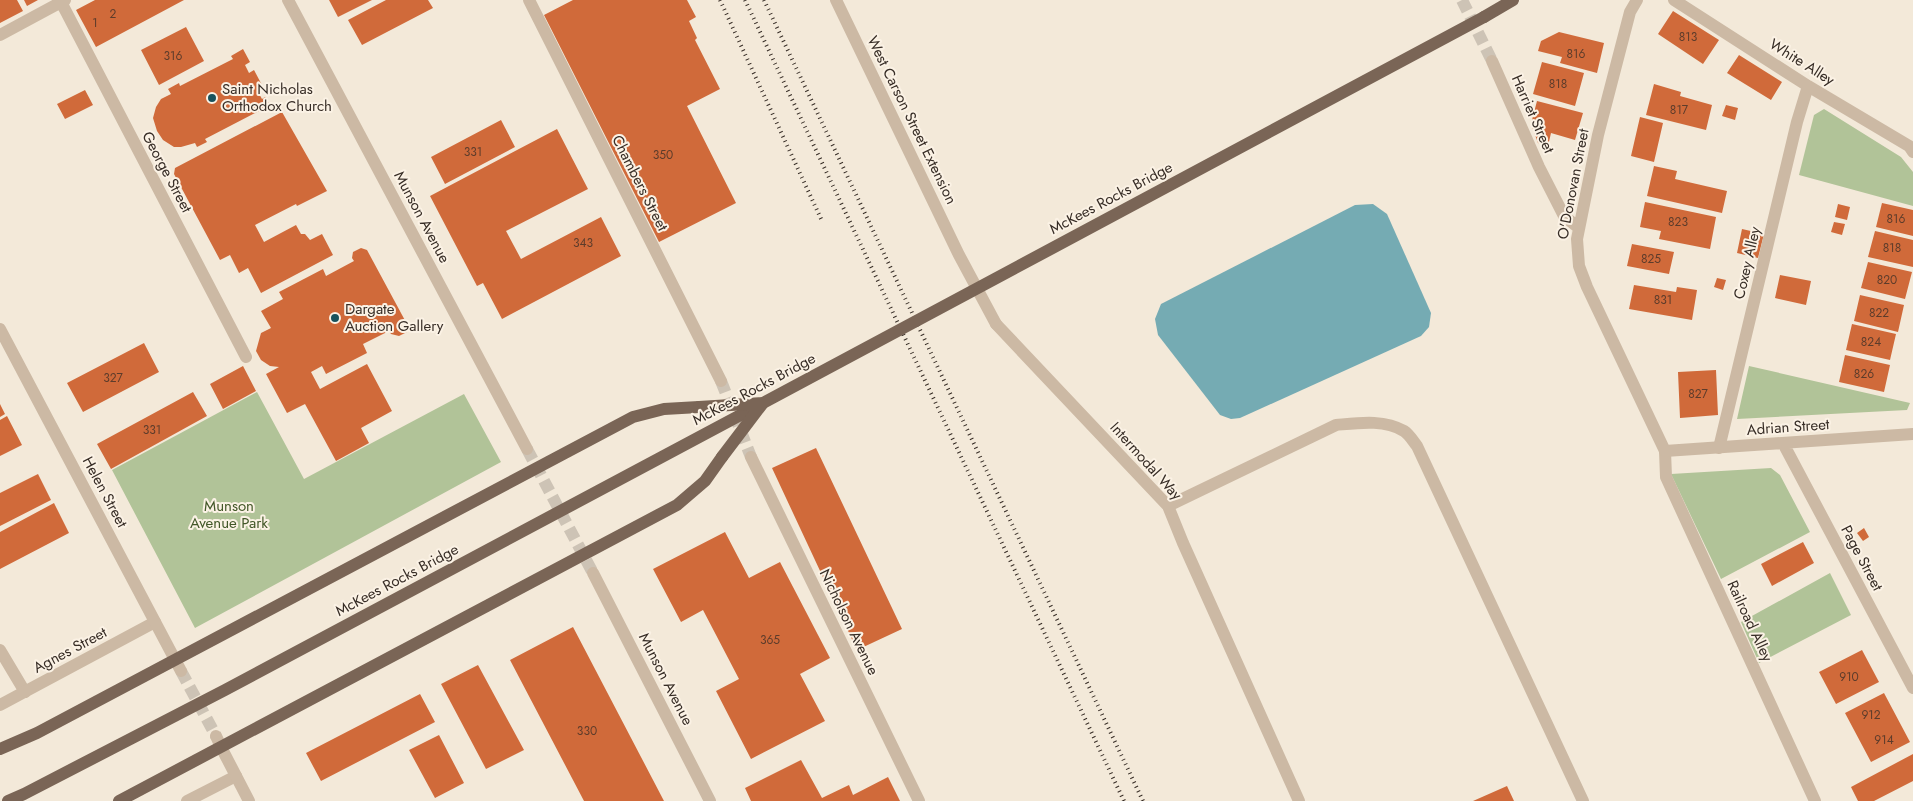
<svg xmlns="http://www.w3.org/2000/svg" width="1913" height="801" viewBox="0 0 1913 801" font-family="Jost,sans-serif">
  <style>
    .green { fill: #b1c398 }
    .water { fill: #75abb3 }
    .building { fill: #d06a3a }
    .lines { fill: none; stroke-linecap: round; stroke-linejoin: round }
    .minor-tunnel { stroke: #cdc3b5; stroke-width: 12; stroke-dasharray: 12 6; stroke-linecap: butt }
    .tertiary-tunnel { stroke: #cdc3b5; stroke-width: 12; stroke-dasharray: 12 6; stroke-linecap: butt }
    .service { stroke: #ccb9a4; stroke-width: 12 }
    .minor { stroke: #ccb9a4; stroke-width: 12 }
    .tertiary { stroke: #ccb9a4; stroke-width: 12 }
    .primary { stroke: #7a6556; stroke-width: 12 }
    .rail { stroke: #372d26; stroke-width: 4; stroke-dasharray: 1 4; stroke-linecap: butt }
    .primary-bridge { stroke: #7a6556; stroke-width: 12 }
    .poi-dot { fill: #18525c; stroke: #fbf2e5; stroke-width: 2 }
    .labels { text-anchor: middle; stroke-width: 4; stroke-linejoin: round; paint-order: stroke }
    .number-label { font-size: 12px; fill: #5d3c2b }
    .street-label { font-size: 15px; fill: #372d26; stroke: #fbf2e5 }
    .poi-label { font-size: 15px; fill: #372d26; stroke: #fbf2e5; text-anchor: start }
    .park-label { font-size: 15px; fill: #425728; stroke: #fbf2e5 }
  </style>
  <rect width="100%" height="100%" fill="#f3e9d9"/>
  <path class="green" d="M1824 109 1901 157 1913 172V206L1799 175 1814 115Z
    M1749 366 1910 403 1907 410 1737 419Z
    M257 392 304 479 464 394 501 462 195 628 112 470Z
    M1771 468 1780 475 1810 532 1721 579 1671 474Z
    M1830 573 1851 615 1759 663 1741 622Z"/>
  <path class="water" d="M1373 204 1387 214 1431 313 1429 327 1421 336 1240 418 1231 419 1220 415 1158 335 1155 319 1161 304 1355 205Z"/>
  <path class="building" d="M0 0H17L23 11 0 23Z
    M24 0H38L27 6Z
    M95 0H184L96 47 76 10Z
    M329 0H372L338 17Z
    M386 0H428L433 8 362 45 348 20Z
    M573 0H687L696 17 689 21 697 38 695 40 720 89 687 106 736 203 659 242 544 15Z
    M1673 11 1719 40 1703 64 1658 34Z
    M186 27 204 61 159 85 141 50Z
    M1559 32 1604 43 1597 73 1560 63 1562 57 1538 51 1541 41Z
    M243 49 250 62 245 65 249 73 254 70 263 87 257 90 262 99 265 97 271 107 262 112 261 110 205 139 207 142 197 147 195 143 181 147H174L163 140 157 131 153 118 156 107 161 99 171 94 168 89 179 83 180 86 233 59 231 56Z
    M1739 55 1782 82 1771 100 1727 73Z
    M1542 62 1584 73 1575 106 1533 94Z
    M1654 84 1681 92 1680 96 1712 105 1706 130 1646 115Z
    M85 90 93 105 65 119 57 104Z
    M1537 101 1583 113 1575 140 1551 133 1548 146 1538 143 1531 124Z
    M1726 105 1738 108 1735 120 1722 116Z
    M282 112 327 191 297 206 296 204 255 225 264 242 296 225 301 234H305L310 240 322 234 333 255 261 293 248 268 239 273 230 255 220 260 174 174 175 168Z
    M1640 117 1663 123 1654 162 1631 156Z
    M501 120 515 147 445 184 431 157Z
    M557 129 588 189 506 231 521 259 601 217 621 256 502 319 483 283 477 286 430 196Z
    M1654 166 1677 171 1675 179 1727 191 1722 213 1647 196Z
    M1645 202 1716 217 1710 249 1659 239 1661 231 1640 227Z
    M1882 203 1913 210V236L1876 227Z
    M1838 204 1850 207 1847 220 1835 217Z
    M1834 222 1845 224 1842 235 1831 232Z
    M1742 229 1764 234 1758 258 1737 253Z
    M1875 231 1913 240V267L1868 257Z
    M1632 244 1674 252 1669 274 1627 266Z
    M361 248 367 250 408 326 407 332 399 336 391 334 389 331 363 344 367 353 326 374 322 366 311 372 320 389 367 364 392 411 361 428 369 443 336 461 305 404 287 413 266 374 279 367 270 366 261 360 256 351 261 333 271 328 261 311 283 299 279 292 323 269 326 276 354 261 352 258 353 252Z
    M1868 262 1912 272 1905 299 1861 288Z
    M1780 275 1811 281 1806 305 1775 298Z
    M1717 278 1726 280 1723 290 1714 287Z
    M1634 285 1676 292 1677 287 1697 290 1692 320 1629 309Z
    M1860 295 1904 305 1898 332 1854 321Z
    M1852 324 1896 334 1890 360 1846 350Z
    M144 343 159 372 83 412 67 383Z
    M1845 355 1890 365 1884 392 1839 382Z
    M243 366 256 391 223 409 210 384Z
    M1716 370 1718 415 1680 418 1678 372Z
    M193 392 207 416 111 469 97 444Z
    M0 404 5 414 0 417Z
    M7 416 22 445 0 456V420Z
    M816 448 902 629 857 650 772 468Z
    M38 474 51 500 0 526V493Z
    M54 503 69 533 0 569V532Z
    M1864 528 1869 537 1863 541 1857 533Z
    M725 532 749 578 780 562 830 658 800 674 825 721 751 759 716 691 739 679 703 610 681 622 653 569Z
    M1803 542 1814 563 1772 586 1761 564Z
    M573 627 664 801H584L510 660Z
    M1862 650 1879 682 1836 704 1819 672Z
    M478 665 524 750 486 769 441 684Z
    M1884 693 1910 742 1871 762 1845 713Z
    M420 694 435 722 321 781 306 753Z
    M439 735 464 783 435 798 409 750Z
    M1913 754V781L1874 801H1858L1851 787Z
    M801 760 822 798 849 785 853 795 888 777 900 801H751L745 788Z
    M1507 786 1514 801H1473Z"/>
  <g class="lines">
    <path class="minor-tunnel" d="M1462 0 1492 61
      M721 381 751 457
      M527 449 593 573"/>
    <path class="tertiary-tunnel" d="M181 671 216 736"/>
    <path class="service" d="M1674 0 1808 86 1909 146 1913 152
      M61 2 246 357
      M0 35 65 0
      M996 324 1168 506 1183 543 1299 801
      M1719 448 1797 122 1808 86
      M1665 451 1666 477 1815 801
      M1168 506 1336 425C1358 423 1384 419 1404 431 1409 434 1413 441 1417 446L1583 801
      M0 650 25 692
      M187 801 236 776"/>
    <path class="minor" d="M288 0 527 449
      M529 0 721 381
      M1637 0 1630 12 1598 135 1577 239 1579 266 1587 287 1665 451 1913 434
      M1492 61 1539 167 1564 216 1579 228
      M1783 443 1913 688
      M751 457 919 801
      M593 573 710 801
      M0 705 155 622
      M221 747 249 801"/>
    <path class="tertiary" d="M836 0 959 255 996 324
      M0 329 181 671
      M216 736 221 747"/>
    <path class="primary" d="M1484 17 1513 0
      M0 749 37 733 633 417 664 409 699 407
      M8 801 24 794 225 690 763 403
      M119 801 677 505 705 481 722 457"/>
    <path class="rail" d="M720 0 822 221
      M745 0 1124 801
      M764 0 1143 801"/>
    <path class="primary-bridge" d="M699 407 763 403 1484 17
      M722 457 763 403"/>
  </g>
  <g class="poi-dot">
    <circle cx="212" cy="98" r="5"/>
    <circle cx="335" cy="318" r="5"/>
  </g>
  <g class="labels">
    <g class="number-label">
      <text x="113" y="18">2</text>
      <text x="95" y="27">1</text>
      <text x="1688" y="41">813</text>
      <text x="1576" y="58">816</text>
      <text x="173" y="60">316</text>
      <text x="1558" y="88">818</text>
      <text x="1679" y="114">817</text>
      <text x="473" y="156">331</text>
      <text x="663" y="159">350</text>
      <text x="1896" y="223">816</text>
      <text x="1678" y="226">823</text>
      <text x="583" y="247">343</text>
      <text x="1892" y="252">818</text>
      <text x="1651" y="263">825</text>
      <text x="1887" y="284">820</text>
      <text x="1663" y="304">831</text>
      <text x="1879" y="317">822</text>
      <text x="1871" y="346">824</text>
      <text x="1864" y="378">826</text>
      <text x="113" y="382">327</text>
      <text x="1698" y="398">827</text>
      <text x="152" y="434">331</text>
      <text x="770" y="644">365</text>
      <text x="1849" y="681">910</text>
      <text x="1871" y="719">912</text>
      <text x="587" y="735">330</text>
      <text x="1884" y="744">914</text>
    </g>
    <g class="street-label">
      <text transform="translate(1802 62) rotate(32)" y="5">White Alley</text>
      <text transform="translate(1533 114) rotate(66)" y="5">Harriet Street</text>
      <text transform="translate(912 120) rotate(64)" y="5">West Carson Street Extension</text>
      <text transform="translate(167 172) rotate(62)" y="5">George Street</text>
      <text transform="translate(640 183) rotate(63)" y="5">Chambers Street</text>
      <text transform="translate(1573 184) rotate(-79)" y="5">O'Donovan Street</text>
      <text transform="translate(1111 198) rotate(-28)" y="5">McKees Rocks Bridge</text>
      <text transform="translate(422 217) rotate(62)" y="5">Munson Avenue</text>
      <text transform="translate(1747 263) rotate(-77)" y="5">Coxey Alley</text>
      <text transform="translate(754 389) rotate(-28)" y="5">McKees Rocks Bridge</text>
      <text transform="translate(1788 427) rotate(-4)" y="5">Adrian Street</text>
      <text transform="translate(1146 461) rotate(48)" y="5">Intermodal Way</text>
      <text transform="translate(105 492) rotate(62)" y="5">Helen Street</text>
      <text transform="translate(1862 558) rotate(62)" y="5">Page Street</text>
      <text transform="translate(397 580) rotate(-28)" y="5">McKees Rocks Bridge</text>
      <text transform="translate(1750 621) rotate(65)" y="5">Railroad Alley</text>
      <text transform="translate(849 622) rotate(64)" y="5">Nicholson Avenue</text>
      <text transform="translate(70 650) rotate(-28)" y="5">Agnes Street</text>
      <text transform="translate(666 679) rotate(63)" y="5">Munson Avenue</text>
    </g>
    <g class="poi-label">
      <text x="222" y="94">Saint Nicholas<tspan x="222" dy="17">Orthodox Church</tspan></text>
      <text x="345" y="314">Dargate<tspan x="345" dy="17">Auction Gallery</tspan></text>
    </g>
    <g class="park-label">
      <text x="229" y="511">Munson<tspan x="229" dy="17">Avenue Park</tspan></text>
    </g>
  </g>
</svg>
